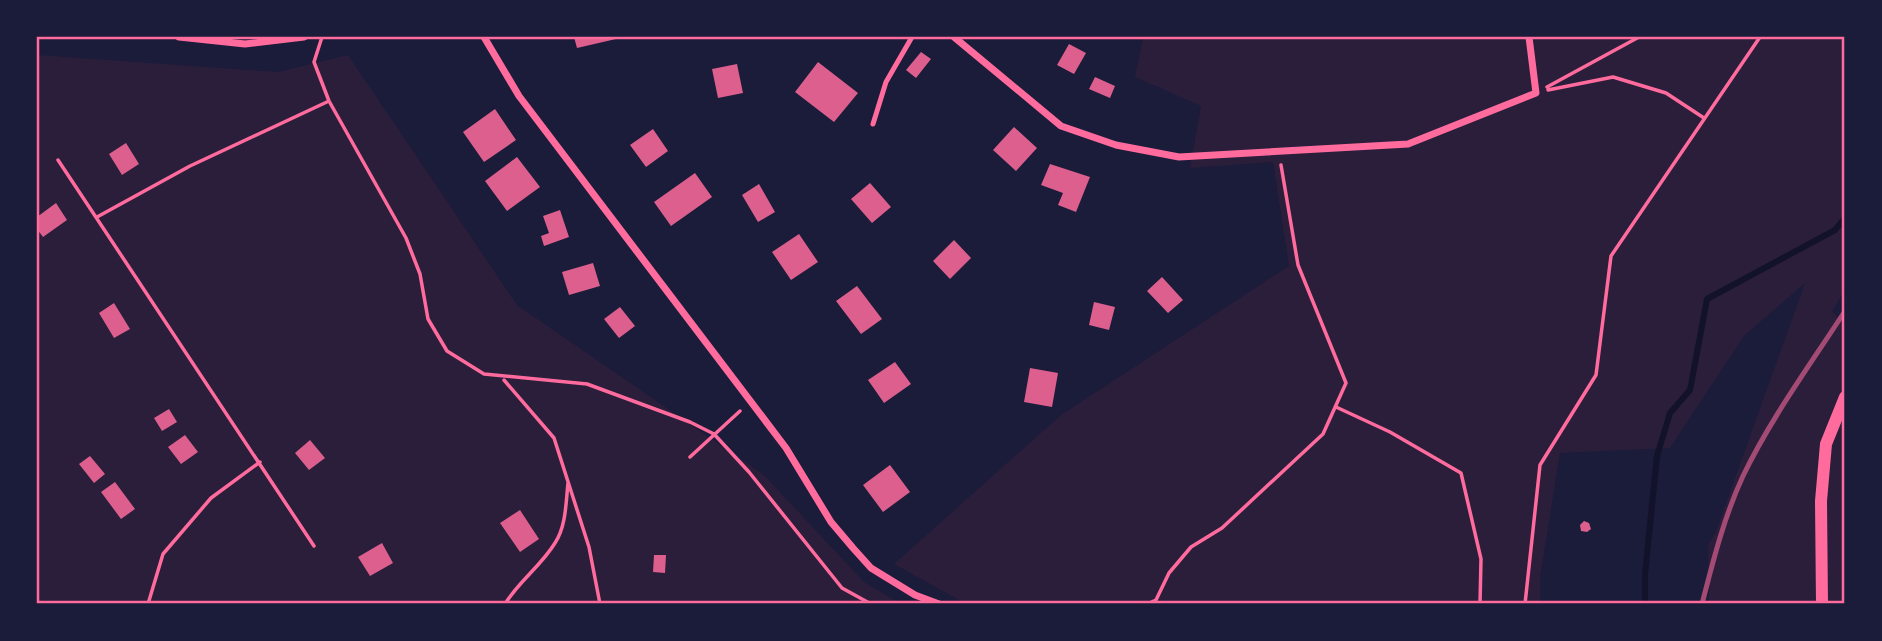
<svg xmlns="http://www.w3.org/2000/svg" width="1882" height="641" viewBox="0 0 1882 641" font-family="'Fira Sans Condensed',sans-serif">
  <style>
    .green { fill: #2a1e3b }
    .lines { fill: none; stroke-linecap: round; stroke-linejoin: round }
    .stream { stroke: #12122b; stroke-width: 6 }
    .building { fill: #dd5f8e }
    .path { stroke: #ff6b9d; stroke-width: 3.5 }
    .service { stroke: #ff6b9d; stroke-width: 5 }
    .minor { stroke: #ff6b9d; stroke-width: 7 }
    .tertiary { stroke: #ff6b9d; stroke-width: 12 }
    .rail { stroke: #a44b75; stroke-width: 5 }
    .neatline { fill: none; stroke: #ff6b9d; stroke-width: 2.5 }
  </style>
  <rect width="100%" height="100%" fill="#1b1b3a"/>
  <path class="green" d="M1143 37H1845V290L1832 311 1845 326V604H1709L1708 545 1715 534 1805 283 1744 336 1670 448 1560 453 1540 578V604H966L894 564 1061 415 1289 266 1273 162 1190 168 1201 106 1135 77Z
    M37 55 278 72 348 55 517 305 764 475 864 582 901 604H37Z"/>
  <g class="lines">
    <path class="stream" d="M1645 604V574L1657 456 1670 413 1690 390 1707 299 1835 230 1845 218"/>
  </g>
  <path class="building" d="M574 37H615L616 39 577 48Z
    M1069 44 1086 53 1074 74 1057 65Z
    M921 52 931 59 916 78 906 70Z
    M818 62 858 93 834 122 795 92Z
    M737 64 743 93 718 98 712 69Z
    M1095 77 1115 86 1110 98 1089 89Z
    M495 109 516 140 484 162 463 132Z
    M1014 127 1037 148 1016 171 993 150Z
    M653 129 668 151 646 167 630 145Z
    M126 143 139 164 122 175 109 154Z
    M517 157 540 187 507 211 485 181Z
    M1050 164 1090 177 1076 212 1058 205 1063 193 1041 185Z
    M695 173 712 197 671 226 654 202Z
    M870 183 891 207 872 223 851 199Z
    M759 184 775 212 758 222 742 195Z
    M56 203 67 220 43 237 37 229V217Z
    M560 210 569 237 544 246 541 236 549 233 543 216Z
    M799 234 818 262 791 280 772 252Z
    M954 240 971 258 950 279 933 261Z
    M593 263 600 286 569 295 562 272Z
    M1162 277 1183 300 1168 313 1147 291Z
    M857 286 882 319 861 334 836 301Z
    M1094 302 1115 307 1109 330 1089 325Z
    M114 303 130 329 114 338 99 313Z
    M620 307 635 326 619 338 604 319Z
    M895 362 911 384 884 403 868 380Z
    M1030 368 1058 373 1052 407 1024 402Z
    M169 409 177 422 162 431 154 418Z
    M185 435 198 452 181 464 168 447Z
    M310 440 325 458 309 470 295 453Z
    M90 456 105 474 94 483 79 464Z
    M890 465 910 492 883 512 863 485Z
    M115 482 135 509 121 519 101 492Z
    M520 510 539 539 520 552 500 523Z
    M1584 521 1589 523 1591 529 1587 532 1581 531 1580 525Z
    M382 543 393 563 370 576 358 557Z
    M654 555H666L665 573 653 572Z"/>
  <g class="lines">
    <path class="path" d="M322 37 314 62 329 101 406 238 420 274 428 319 447 351 484 374 587 384 690 422 714 434 749 472 842 588 871 604
      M1547 87 1639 37
      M1548 90 1613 77 1666 93 1704 118
      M58 160 314 546
      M97 217 190 166 329 101
      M504 380 554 438 589 547 600 604
      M1336 407 1390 432 1461 473 1481 559 1480 604
      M690 457 740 411
      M148 604 163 554 211 498 260 462
      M505 604C519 581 541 566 555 543 566 527 566 502 568 483
      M1147 604 1156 600 1169 573 1191 547 1222 528 1323 434 1346 383 1298 265 1281 165
      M1525 604 1540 465 1596 375 1611 256 1760 37"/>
    <path class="service" d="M873 124 886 82 912 37"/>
    <path class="minor" d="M179 37 245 44 304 37
      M484 37 519 96 786 448 831 522 853 548 871 568 915 595 939 604
      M954 37 1061 126 1116 145 1179 157 1408 144 1536 93 1529 37"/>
    <path class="tertiary" d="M1822 604 1821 501 1826 444 1845 397"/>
    <path class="rail" d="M1702 604C1713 561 1724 517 1743 476 1771 418 1810 365 1845 311"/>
  </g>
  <rect width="1882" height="641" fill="none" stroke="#1b1b3a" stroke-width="77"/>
  <rect x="38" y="38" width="1805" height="564" class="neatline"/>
</svg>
